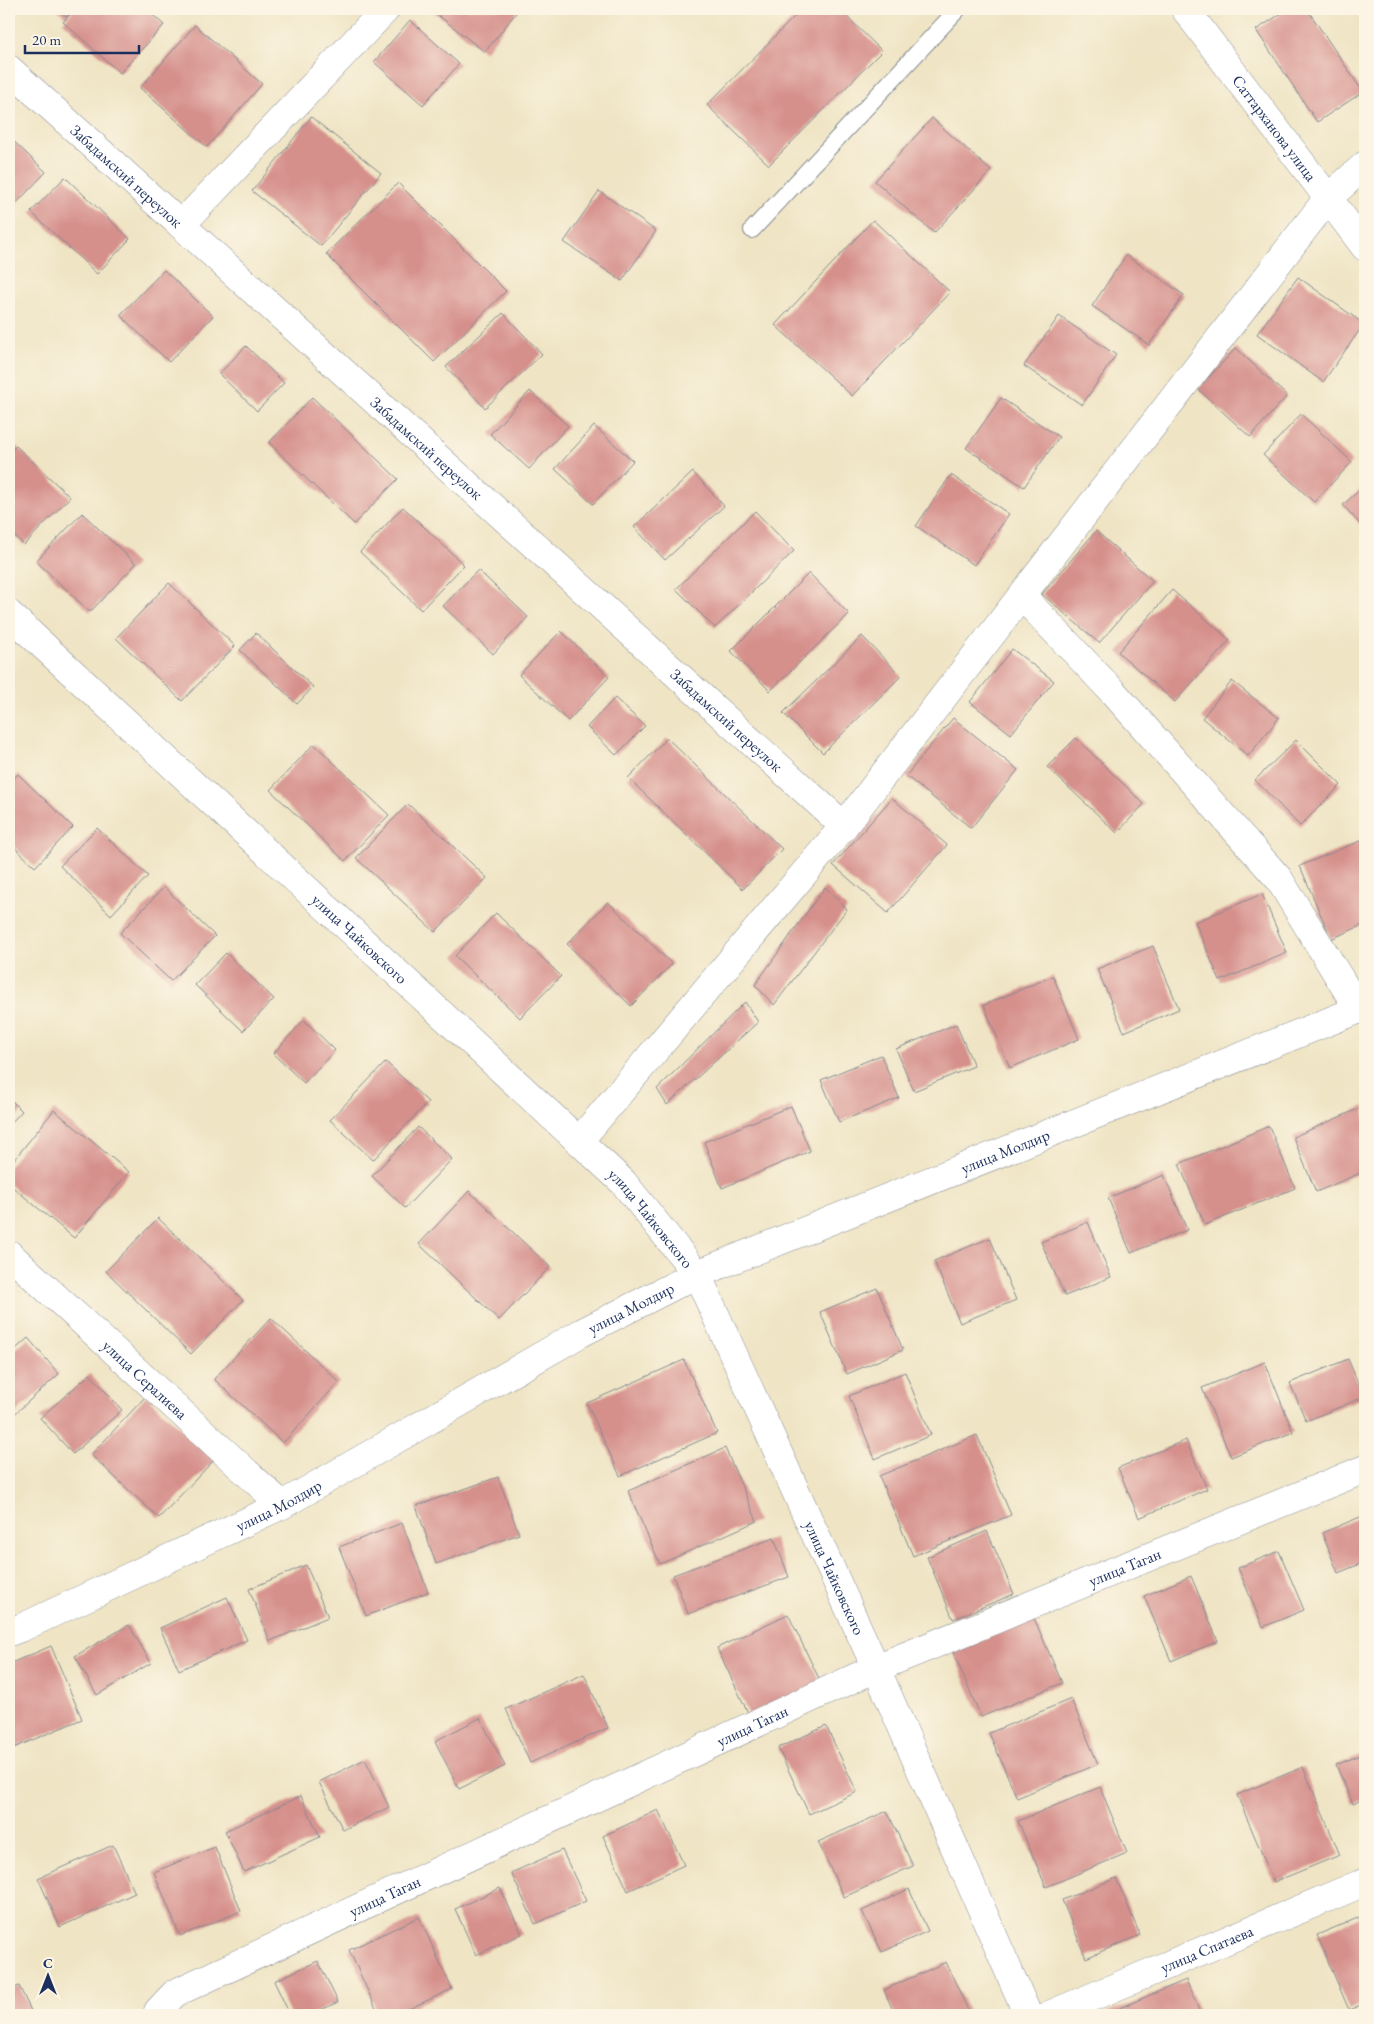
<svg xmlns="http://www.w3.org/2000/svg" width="1374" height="2024" viewBox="0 0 1374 2024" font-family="'EB Garamond',serif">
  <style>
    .building { fill: #d6908c }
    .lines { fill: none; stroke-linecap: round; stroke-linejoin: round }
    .lane-casing { stroke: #858a91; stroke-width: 18 }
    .street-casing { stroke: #858a91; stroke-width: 29 }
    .secondary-casing { stroke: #858a91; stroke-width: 29 }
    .lane { stroke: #fff; stroke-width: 16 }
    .street { stroke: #fff; stroke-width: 28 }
    .secondary { stroke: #fff; stroke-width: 28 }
    .labels { text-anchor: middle; stroke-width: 5; stroke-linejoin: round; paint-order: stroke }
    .street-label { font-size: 16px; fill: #1b2f5e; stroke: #fcf5e5 }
  </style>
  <rect width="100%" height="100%" fill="#fcf5e5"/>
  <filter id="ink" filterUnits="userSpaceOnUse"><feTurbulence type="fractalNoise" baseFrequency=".02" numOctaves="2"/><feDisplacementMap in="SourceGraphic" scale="10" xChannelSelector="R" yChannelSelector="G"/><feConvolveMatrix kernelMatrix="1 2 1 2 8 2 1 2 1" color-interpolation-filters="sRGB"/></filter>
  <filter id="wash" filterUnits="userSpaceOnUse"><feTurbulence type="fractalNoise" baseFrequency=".0096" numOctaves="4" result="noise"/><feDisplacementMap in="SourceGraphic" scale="20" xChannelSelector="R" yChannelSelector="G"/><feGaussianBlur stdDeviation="1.12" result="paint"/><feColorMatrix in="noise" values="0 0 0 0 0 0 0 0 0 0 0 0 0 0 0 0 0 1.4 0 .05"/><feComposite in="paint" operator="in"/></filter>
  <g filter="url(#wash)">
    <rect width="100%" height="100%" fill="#efe4c4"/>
    <g id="blocks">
      <path class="building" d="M57 9H74L66 17Z
        M75 9H146L164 25 120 73 63 22Z
        M430 9H519L485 52Z
        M802 9H839L882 51 769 165 707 105Z
        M1288 9H1307L1363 92 1317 122 1256 30Z
        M410 20 459 64 423 105 374 62Z
        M195 25 262 84 207 147 140 88Z
        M311 117 381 173 321 246 252 191Z
        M932 118 991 171 934 233 875 181Z
        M9 137 46 172 9 211Z
        M65 177 130 239 97 274 31 212Z
        M398 183 506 291 434 362 326 254Z
        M599 191 656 231 622 281 564 242Z
        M873 220 950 292 852 396 775 325Z
        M1126 255 1184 295 1149 345 1092 306Z
        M164 270 213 316 169 362 120 315Z
        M1298 277 1364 324 1323 382 1257 334Z
        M503 313 542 354 485 408 446 367Z
        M1059 316 1116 355 1082 405 1024 366Z
        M246 346 284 383 257 411 219 374Z
        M1236 348 1287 396 1250 437 1198 389Z
        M530 391 568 426 529 469 490 434Z
        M312 397 398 479 354 524 269 443Z
        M1001 398 1059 437 1024 487 966 448Z
        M1301 414 1352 462 1314 502 1263 455Z
        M594 426 633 461 593 504 555 469Z
        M16 446 70 497 24 545 9 531V453Z
        M693 472 724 506 665 560 634 527Z
        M951 475 1009 514 974 565 916 526Z
        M1365 485V530L1343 505Z
        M403 507 464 565 421 610 360 552Z
        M755 511 794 551 715 628 676 589Z
        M82 513 136 564 90 612 36 561Z
        M1096 531 1153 581 1099 643 1042 594Z
        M478 570 528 617 493 654 443 606Z
        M809 573 849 614 770 691 731 651Z
        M169 583 235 646 182 701 116 638Z
        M1172 590 1230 640 1175 702 1118 652Z
        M561 631 609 677 568 721 519 675Z
        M256 633 313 687 297 704 240 650Z
        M862 636 901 676 823 753 783 713Z
        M1012 649 1054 681 1011 734 970 702Z
        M1232 681 1279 718 1248 756 1202 718Z
        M615 698 645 726 616 755 587 727Z
        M953 718 1018 770 971 828 906 776Z
        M667 738 782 849 743 889 628 778Z
        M1076 738 1144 804 1117 833 1047 767Z
        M1296 740 1341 785 1300 826 1255 780Z
        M314 744 389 815 345 861 270 790Z
        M18 774 73 827 35 867 9 842V784Z
        M892 798 947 845 888 913 833 865Z
        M408 804 487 878 435 932 356 858Z
        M97 828 148 876 111 915 60 866Z
        M1365 839V924L1331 939 1300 866Z
        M164 887 215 936 171 981 120 933Z
        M825 887 847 909 774 1005 755 985Z
        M1262 894 1287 953 1220 981 1195 922Z
        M608 902 672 964 631 1006 567 944Z
        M496 913 561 976 520 1018 455 956Z
        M1153 946 1179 1009 1124 1032 1097 969Z
        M226 953 274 999 243 1031 195 985Z
        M1053 976 1079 1039 1010 1068 984 1005Z
        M745 1002 758 1022 667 1105 657 1089Z
        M304 1020 335 1050 304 1083 273 1054Z
        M956 1024 974 1066 914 1091 896 1049Z
        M881 1055 899 1098 839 1122 821 1080Z
        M386 1062 428 1102 373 1160 330 1120Z
        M9 1098 22 1111 9 1125Z
        M791 1106 810 1151 722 1188 704 1142Z
        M1365 1106V1171L1316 1192 1293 1137Z
        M54 1110 129 1172 74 1238 9 1184V1166Z
        M1269 1126 1295 1188 1205 1225 1179 1164Z
        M418 1127 452 1159 405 1208 372 1176Z
        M1164 1175 1187 1230 1131 1253 1108 1198Z
        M469 1191 550 1267 499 1320 419 1244Z
        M158 1218 243 1300 191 1354 106 1271Z
        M1088 1222 1111 1277 1065 1296 1041 1242Z
        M990 1238 1016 1300 960 1323 934 1261Z
        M877 1288 903 1350 847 1374 820 1312Z
        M271 1318 339 1382 283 1443 214 1379Z
        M28 1338 59 1374 9 1419V1355Z
        M1348 1359 1364 1397 1306 1421 1290 1383Z
        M684 1360 717 1433 620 1476 587 1403Z
        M1265 1362 1293 1432 1231 1457 1202 1388Z
        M905 1372 931 1435 875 1459 849 1396Z
        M90 1374 122 1410 73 1454 40 1418Z
        M146 1396 214 1460 159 1518 91 1455Z
        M977 1435 1011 1515 913 1556 879 1476Z
        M1186 1440 1207 1489 1139 1518 1118 1468Z
        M725 1448 757 1521 660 1564 628 1491Z
        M498 1477 519 1534 436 1564 416 1506Z
        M1365 1515V1562L1338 1573 1322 1533Z
        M402 1523 428 1592 366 1616 339 1547Z
        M987 1531 1014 1594 953 1619 927 1557Z
        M774 1538 789 1577 688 1614 673 1575Z
        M1279 1551 1304 1610 1263 1627 1238 1568Z
        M306 1565 328 1617 270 1641 249 1589Z
        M1191 1576 1218 1641 1171 1661 1144 1596Z
        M227 1597 247 1640 179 1670 160 1628Z
        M788 1614 823 1687 752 1721 717 1648Z
        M1034 1618 1062 1683 981 1717 953 1652Z
        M129 1625 151 1663 97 1695 75 1656Z
        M51 1646 82 1719 9 1750V1664Z
        M584 1674 608 1728 530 1763 506 1709Z
        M1071 1699 1098 1764 1017 1798 989 1733Z
        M480 1718 505 1766 459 1789 435 1741Z
        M826 1726 857 1792 809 1814 778 1748Z
        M1365 1753V1798L1353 1804 1336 1765Z
        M365 1759 389 1807 343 1830 319 1782Z
        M1303 1767 1340 1855 1274 1882 1237 1795Z
        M1100 1787 1127 1853 1046 1887 1018 1821Z
        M301 1796 320 1837 244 1872 225 1831Z
        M658 1810 684 1865 628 1891 603 1836Z
        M887 1811 913 1866 844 1897 818 1842Z
        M113 1845 135 1893 60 1927 38 1878Z
        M215 1847 241 1911 180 1936 154 1872Z
        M562 1850 586 1901 535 1924 511 1873Z
        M1116 1878 1140 1935 1086 1958 1062 1900Z
        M500 1888 522 1934 476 1955 455 1909Z
        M909 1889 928 1931 882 1952 862 1911Z
        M1365 1915V2003L1349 2010 1317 1935Z
        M419 1917 452 1989 396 2015H379L349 1950Z
        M318 1961 338 2002 310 2015H290L274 1981Z
        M946 1962 970 2015H895L884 1990Z
        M1186 1980 1201 2015H1103Z
        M19 1986 33 2015H9V1991Z"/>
    </g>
  </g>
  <g filter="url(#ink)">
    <use href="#blocks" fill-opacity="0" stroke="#858a91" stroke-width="1"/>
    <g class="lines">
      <defs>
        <path id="lane" d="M752 230 958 9"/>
        <g id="street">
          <path id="s1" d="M9 69 844 826"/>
          <path d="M181 225 386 9"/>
          <path d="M1022 596 1113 692 1279 879 1359 1010"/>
          <path id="s2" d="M9 614 623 1182 697 1274 876 1668 1028 2015"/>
          <path d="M579 1141 844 826 1328 198 1365 165"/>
          <path id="s3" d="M9 1254 282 1505"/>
          <path id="s4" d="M9 1632 23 1627 282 1505 581 1333 697 1274 1365 1007"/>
          <path id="s5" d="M157 2015 158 2011 175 1993 876 1668 1365 1469"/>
          <path id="s6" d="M1049 2015 1365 1882"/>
        </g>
        <g id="secondary">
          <path id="s7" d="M1185 9 1365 247"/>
        </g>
      </defs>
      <use href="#lane" class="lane-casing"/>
      <use href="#street" class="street-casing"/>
      <use href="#secondary" class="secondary-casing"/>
      <use href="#lane" class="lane"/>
      <use href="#street" class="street"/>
      <use href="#secondary" class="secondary"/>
    </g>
  </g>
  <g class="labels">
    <g class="street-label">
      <text dy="6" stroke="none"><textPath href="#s7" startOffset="149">Саттарханова улица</textPath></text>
      <text dy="6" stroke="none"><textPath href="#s1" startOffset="159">Забадамский переулок</textPath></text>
      <text dy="6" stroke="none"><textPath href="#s1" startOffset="564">Забадамский переулок</textPath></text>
      <text dy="6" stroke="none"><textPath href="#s1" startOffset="969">Забадамский переулок</textPath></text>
      <text dy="6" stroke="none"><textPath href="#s2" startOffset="478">улица Чайковского</textPath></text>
      <text dy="6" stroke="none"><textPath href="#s4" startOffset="1108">улица Молдир</textPath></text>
      <text dy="6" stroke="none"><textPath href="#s2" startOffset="882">улица Чайковского</textPath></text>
      <text dy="6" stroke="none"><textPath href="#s4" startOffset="702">улица Молдир</textPath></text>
      <text dy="6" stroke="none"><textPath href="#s3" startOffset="185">улица Сералиева</textPath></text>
      <text dy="6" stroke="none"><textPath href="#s4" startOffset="298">улица Молдир</textPath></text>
      <text dy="6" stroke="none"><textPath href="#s5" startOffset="1070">улица Таган</textPath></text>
      <text dy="6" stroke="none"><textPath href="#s2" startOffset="1288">улица Чайковского</textPath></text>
      <text dy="6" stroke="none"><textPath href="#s5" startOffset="665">улица Таган</textPath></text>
      <text dy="6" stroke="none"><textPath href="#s5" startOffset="260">улица Таган</textPath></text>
      <text dy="6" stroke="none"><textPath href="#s6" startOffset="171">улица Спатаева</textPath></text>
    </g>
  </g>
  <rect width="1374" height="2024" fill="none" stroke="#fcf5e5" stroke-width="30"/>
  <g transform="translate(48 1976)" stroke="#fcf5e5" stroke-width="4" paint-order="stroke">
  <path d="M0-4L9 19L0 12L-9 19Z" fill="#1b2f5e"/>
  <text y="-8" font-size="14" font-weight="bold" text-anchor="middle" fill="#1b2f5e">С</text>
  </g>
  <path d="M25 45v8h114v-8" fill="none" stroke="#1b2f5e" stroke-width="2.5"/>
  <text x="32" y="45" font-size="15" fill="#1b2f5e" stroke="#fcf5e5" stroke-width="4" paint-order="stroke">20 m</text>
</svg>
